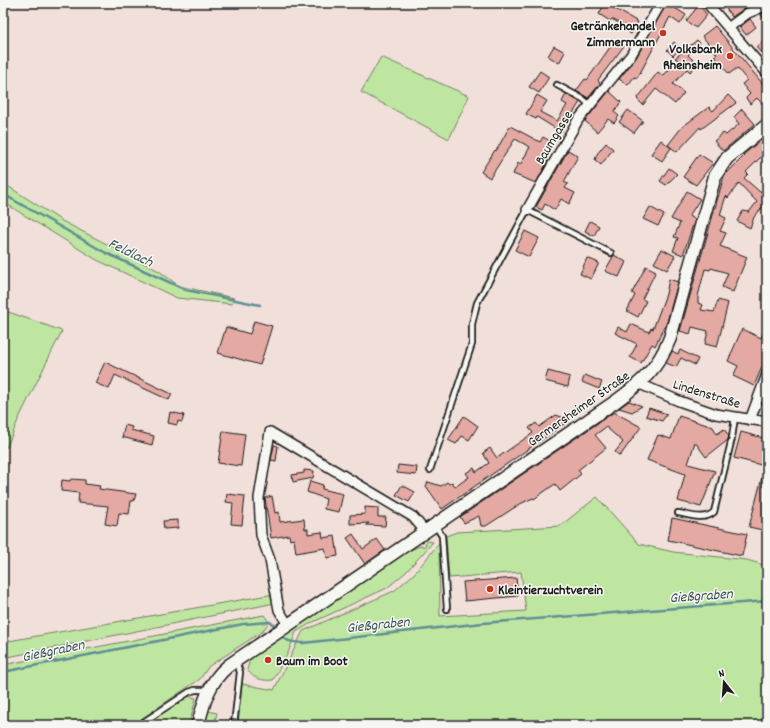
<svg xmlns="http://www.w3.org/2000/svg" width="770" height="728" viewBox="0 0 770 728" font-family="Dekko,sans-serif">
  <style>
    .green { fill: #bfe6a1; stroke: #6e815e }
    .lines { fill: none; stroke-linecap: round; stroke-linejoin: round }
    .stream { stroke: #5e8e95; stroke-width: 2.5 }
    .building { fill: #e4a9a2; stroke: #1c1c1c }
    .lane-casing { stroke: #1c1c1c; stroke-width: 8 }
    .street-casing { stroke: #1c1c1c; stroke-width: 12 }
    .secondary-casing { stroke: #1c1c1c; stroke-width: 15 }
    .lane { stroke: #f6f6f2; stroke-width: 4.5 }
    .street { stroke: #f6f6f2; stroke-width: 9 }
    .secondary { stroke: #f6f6f2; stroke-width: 12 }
    .poi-dot { fill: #c8321e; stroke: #f6f6f2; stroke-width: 1.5 }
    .labels { text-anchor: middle; stroke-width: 3; stroke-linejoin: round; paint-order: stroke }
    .poi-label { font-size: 14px; font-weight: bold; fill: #1c1c1c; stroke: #f6f6f2; text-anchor: end }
    .street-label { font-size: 14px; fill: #1c1c1c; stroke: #f6f6f2 }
    .water-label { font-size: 15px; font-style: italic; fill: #3d5558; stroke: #f6f6f2 }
  </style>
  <rect width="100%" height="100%" fill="#f1dfda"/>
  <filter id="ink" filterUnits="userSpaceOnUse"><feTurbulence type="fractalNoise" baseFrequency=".025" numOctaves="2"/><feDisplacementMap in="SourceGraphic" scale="8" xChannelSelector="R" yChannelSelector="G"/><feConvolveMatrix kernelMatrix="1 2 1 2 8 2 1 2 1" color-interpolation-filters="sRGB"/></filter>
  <g filter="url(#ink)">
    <path class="green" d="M381 57 469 96 449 139 361 92Z
      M3 183 62 221 159 271 179 286 234 298 232 304 177 298 97 260 3 202Z
      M3 310 62 331 18 420 7 447H3Z
      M597 497 639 544 673 552 747 560 767 566V725H238L242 684 274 690 303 631 394 591 415 573 439 543 440 616 526 611 521 572 449 578 446 536 457 532 560 526Z
      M428 541 433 542 406 572 387 588 311 623 296 632 288 653 273 680C262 681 254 679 247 670L250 659 406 552 422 545 423 547 426 545 425 543Z
      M274 594 275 603 3 658V642Z
      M264 615 269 622 263 631 209 666 200 679 132 725H3V665Z
      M187 696 196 698 189 725H145Z
      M207 711 217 713 214 725H203Z"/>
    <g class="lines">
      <path class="stream" d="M3 194 106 253 186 290 260 305
        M281 634C286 643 294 642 303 643L483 623 767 601
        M3 672 243 624 270 622 277 628"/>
    </g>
    <path class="building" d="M605 3 638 22 631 34 624 29V26L612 19 610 21 599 14Z
      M667 3H678L675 8 686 15 680 24 670 17 639 75 637 78 634 77 628 85 619 79 636 58Z
      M722 3H756L745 8 732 17Z
      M699 5 707 15 696 28 686 21Z
      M767 12V25L761 14Z
      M750 19 756 27 746 35 740 27Z
      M715 26 767 89V109L757 98 750 104 746 98 750 94 742 84 747 80 737 68 729 74 714 56 717 54 702 36Z
      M767 39V60L756 47Z
      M697 40 700 43 688 55 697 64 690 72 687 69 673 84 684 93 675 104 656 89 643 105 637 99 658 72 663 76 678 60 675 58Z
      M617 41 624 46 598 80 600 84 588 98 576 91 585 79 587 80 613 43 615 44Z
      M674 42 680 48 673 56 667 50Z
      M554 46 565 52 559 63 548 56Z
      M540 71 549 77 539 93 529 87Z
      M609 91 621 102 614 112 619 116 614 123 608 119 597 132 585 121Z
      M566 94 580 102 561 132 537 117 536 119 526 114 537 95 547 101 540 112 557 121 567 105 562 102Z
      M728 95 736 103 701 129 700 127 677 152 668 145 682 127 709 107 713 111Z
      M742 109 755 124 723 151 714 141 723 133 726 135 739 124 734 117Z
      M628 110 643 121 634 133 619 122Z
      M510 126 540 142 543 137 552 142 543 159 548 161 536 183 513 174 518 163 520 165 530 147 515 139 490 178 481 172 495 150 496 151Z
      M767 135V151L746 172 748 174 744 178 760 192 767 184V202L754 217 750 228 737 221 743 211 749 212 757 202 739 183 728 198 726 196 720 215 726 218 720 231 726 233 720 246 747 257 733 292 722 287 728 273 711 268 710 270 705 269 698 296V303L703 305 701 310 714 312 718 300 728 303 717 347 705 344 708 331 692 327 690 334 680 331 724 176 744 156 743 155Z
      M661 140 671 148 662 161 651 154Z
      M606 143 613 149 601 165 595 160 597 154Z
      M568 150 578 156 564 182 568 184 565 188 575 193 569 204 561 199 555 210 545 204 542 210 536 207Z
      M699 154 713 163 696 185 683 177Z
      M669 168 677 174 666 185 660 181Z
      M687 191 700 199 689 216 695 219 683 255 673 251 678 238 674 237 680 223 671 219Z
      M650 207 664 215 658 226 643 219Z
      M590 221 599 226 594 236 585 231Z
      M525 231 539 238 529 257 515 250Z
      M662 249 675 256 667 270 654 263Z
      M614 255 626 262 619 277 605 271Z
      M587 258 599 263 591 279 580 274Z
      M646 266 656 271 642 299 646 301 638 317 627 311 635 295 632 293Z
      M669 279 678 282 667 322 655 346 652 344 641 363 630 357 637 344 615 333 618 327 627 332 631 324 649 332 651 328 653 329 666 294Z
      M254 321 272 326 260 365 218 353 226 327 250 334Z
      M767 324V355L754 386 733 376 738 366 728 361 742 329 761 338Z
      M680 350 698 359 695 365 681 358 676 367 666 363 672 351 678 354Z
      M105 362 172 394 169 400 115 375 109 389 95 383Z
      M548 371 570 377 568 387 545 381Z
      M585 375 602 382 599 389 582 382Z
      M629 401 642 406 632 412 619 408Z
      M649 408 667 414 662 421 646 416Z
      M170 412 184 415 182 422 178 421 177 425 168 423Z
      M614 412 641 427 620 456 615 452 623 442 606 427 595 435 606 448 578 470 581 474 560 491 555 484 534 499 533 498 520 504 486 526H481L479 516 464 523 460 517Z
      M556 415 570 420 442 509 426 486 428 482 441 486 447 482 449 484 452 482 455 487 469 477 466 473 474 468 476 472 489 463 483 453 490 448 497 458 533 433 529 428 536 423 539 427Z
      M464 416 478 426 469 440 462 436 456 444 448 440Z
      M679 416 713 427 717 434 724 429 729 436 728 440 706 457 695 442 688 464 715 471 701 507 678 501 685 474 647 460 658 435 671 439Z
      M125 425 132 427 131 430 154 436 152 445 122 437Z
      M223 431 245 434 241 466 218 463Z
      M741 432 767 439V457L765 466 734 458Z
      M274 445 278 446 276 461 271 460Z
      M398 465 417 467 416 475 397 473Z
      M765 466H767V531L749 527Z
      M304 470 314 471 313 478 293 482 292 475 304 473Z
      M71 479 85 480V484L100 486 99 489 136 494 134 501H131L129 514 119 513 117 526 105 524 108 506 78 503 79 493 61 491 62 480 70 481Z
      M310 481 323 485 322 489 343 494 339 512 324 509 326 499 307 492Z
      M402 485 415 492 409 502 396 495Z
      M227 494 245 496 242 525 231 524 233 503 226 502Z
      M272 496 275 513 279 512 280 522 304 519 305 529H308V534L322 532 323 538 335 536 338 556 327 558 325 548 296 553 294 539 290 540 289 535 271 538 265 498Z
      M365 507 378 508V517H386L385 526 366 525 369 523 350 524V515L365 514Z
      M672 518 747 534 742 556 668 540Z
      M178 520V528L164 529 163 521Z
      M353 534 363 549 377 539 385 550 365 564 347 538Z
      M516 578 518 596 465 601 463 582Z"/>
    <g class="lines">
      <defs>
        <path id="lane" d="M557 85 583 99 590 105
          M430 470 472 344V324L477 303 527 210 611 253
          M678 513C690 515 704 521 714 512L732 438 735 417
          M435 525 442 536 447 609
          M139 725 189 692 195 690H208
          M234 725 240 672 236 662"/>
        <path id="street" d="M707 3 767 73
          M728 28 748 13 767 5
          M527 210 578 120 631 55 661 3
          M640 384 679 401 716 414 767 422
          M750 420 767 374
          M288 625 279 610 270 560 261 535 259 498 270 432 413 517 425 531"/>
        <path id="secondary" d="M198 725C204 701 209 682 228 666L615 402C641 383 658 369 670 338L715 176 727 158 767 125"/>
      </defs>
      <use href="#lane" class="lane-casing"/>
      <use href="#street" class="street-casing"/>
      <use href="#secondary" class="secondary-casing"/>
      <use href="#lane" class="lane"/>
      <use href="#street" class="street"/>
      <use href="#secondary" class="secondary"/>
    </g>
  </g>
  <g class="poi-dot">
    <circle cx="663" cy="33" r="4"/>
    <circle cx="730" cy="56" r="4"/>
    <circle cx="490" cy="589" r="4"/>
    <circle cx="268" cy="660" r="4"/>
  </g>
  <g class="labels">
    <g class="poi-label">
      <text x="655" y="30">Getränkehandel<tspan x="655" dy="16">Zimmermann</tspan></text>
      <text x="722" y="53">Volksbank<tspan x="722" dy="16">Rheinsheim</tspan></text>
      <text x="498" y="594" text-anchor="start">Kleintierzuchtverein</text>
      <text x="276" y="665" text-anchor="start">Baum im Boot</text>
    </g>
    <g class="street-label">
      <text transform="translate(553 137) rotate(-59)" y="5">Baumgasse</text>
      <text transform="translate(707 393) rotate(17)" y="5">Lindenstraße</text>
      <text transform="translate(578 408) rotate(-35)" y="5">Germersheimer Straße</text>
    </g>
    <g class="water-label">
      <text transform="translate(131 252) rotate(26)" y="5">Feldlach</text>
      <text transform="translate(701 595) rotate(-4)" y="5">Gießgraben</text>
      <text transform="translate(378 624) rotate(-6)" y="5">Gießgraben</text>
      <text transform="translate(53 650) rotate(-12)" y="5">Gießgraben</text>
    </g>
  </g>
  <rect width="770" height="728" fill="none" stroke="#f6f6f2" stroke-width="16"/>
  <rect x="8" y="8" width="754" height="712" fill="none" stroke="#1c1c1c" stroke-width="1.5" filter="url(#ink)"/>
  <g transform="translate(724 682) rotate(343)" stroke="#f6f6f2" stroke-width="3" paint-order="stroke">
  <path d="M0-3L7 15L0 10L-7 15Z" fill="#1c1c1c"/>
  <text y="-6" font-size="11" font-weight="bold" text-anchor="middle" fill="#1c1c1c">N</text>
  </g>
</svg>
